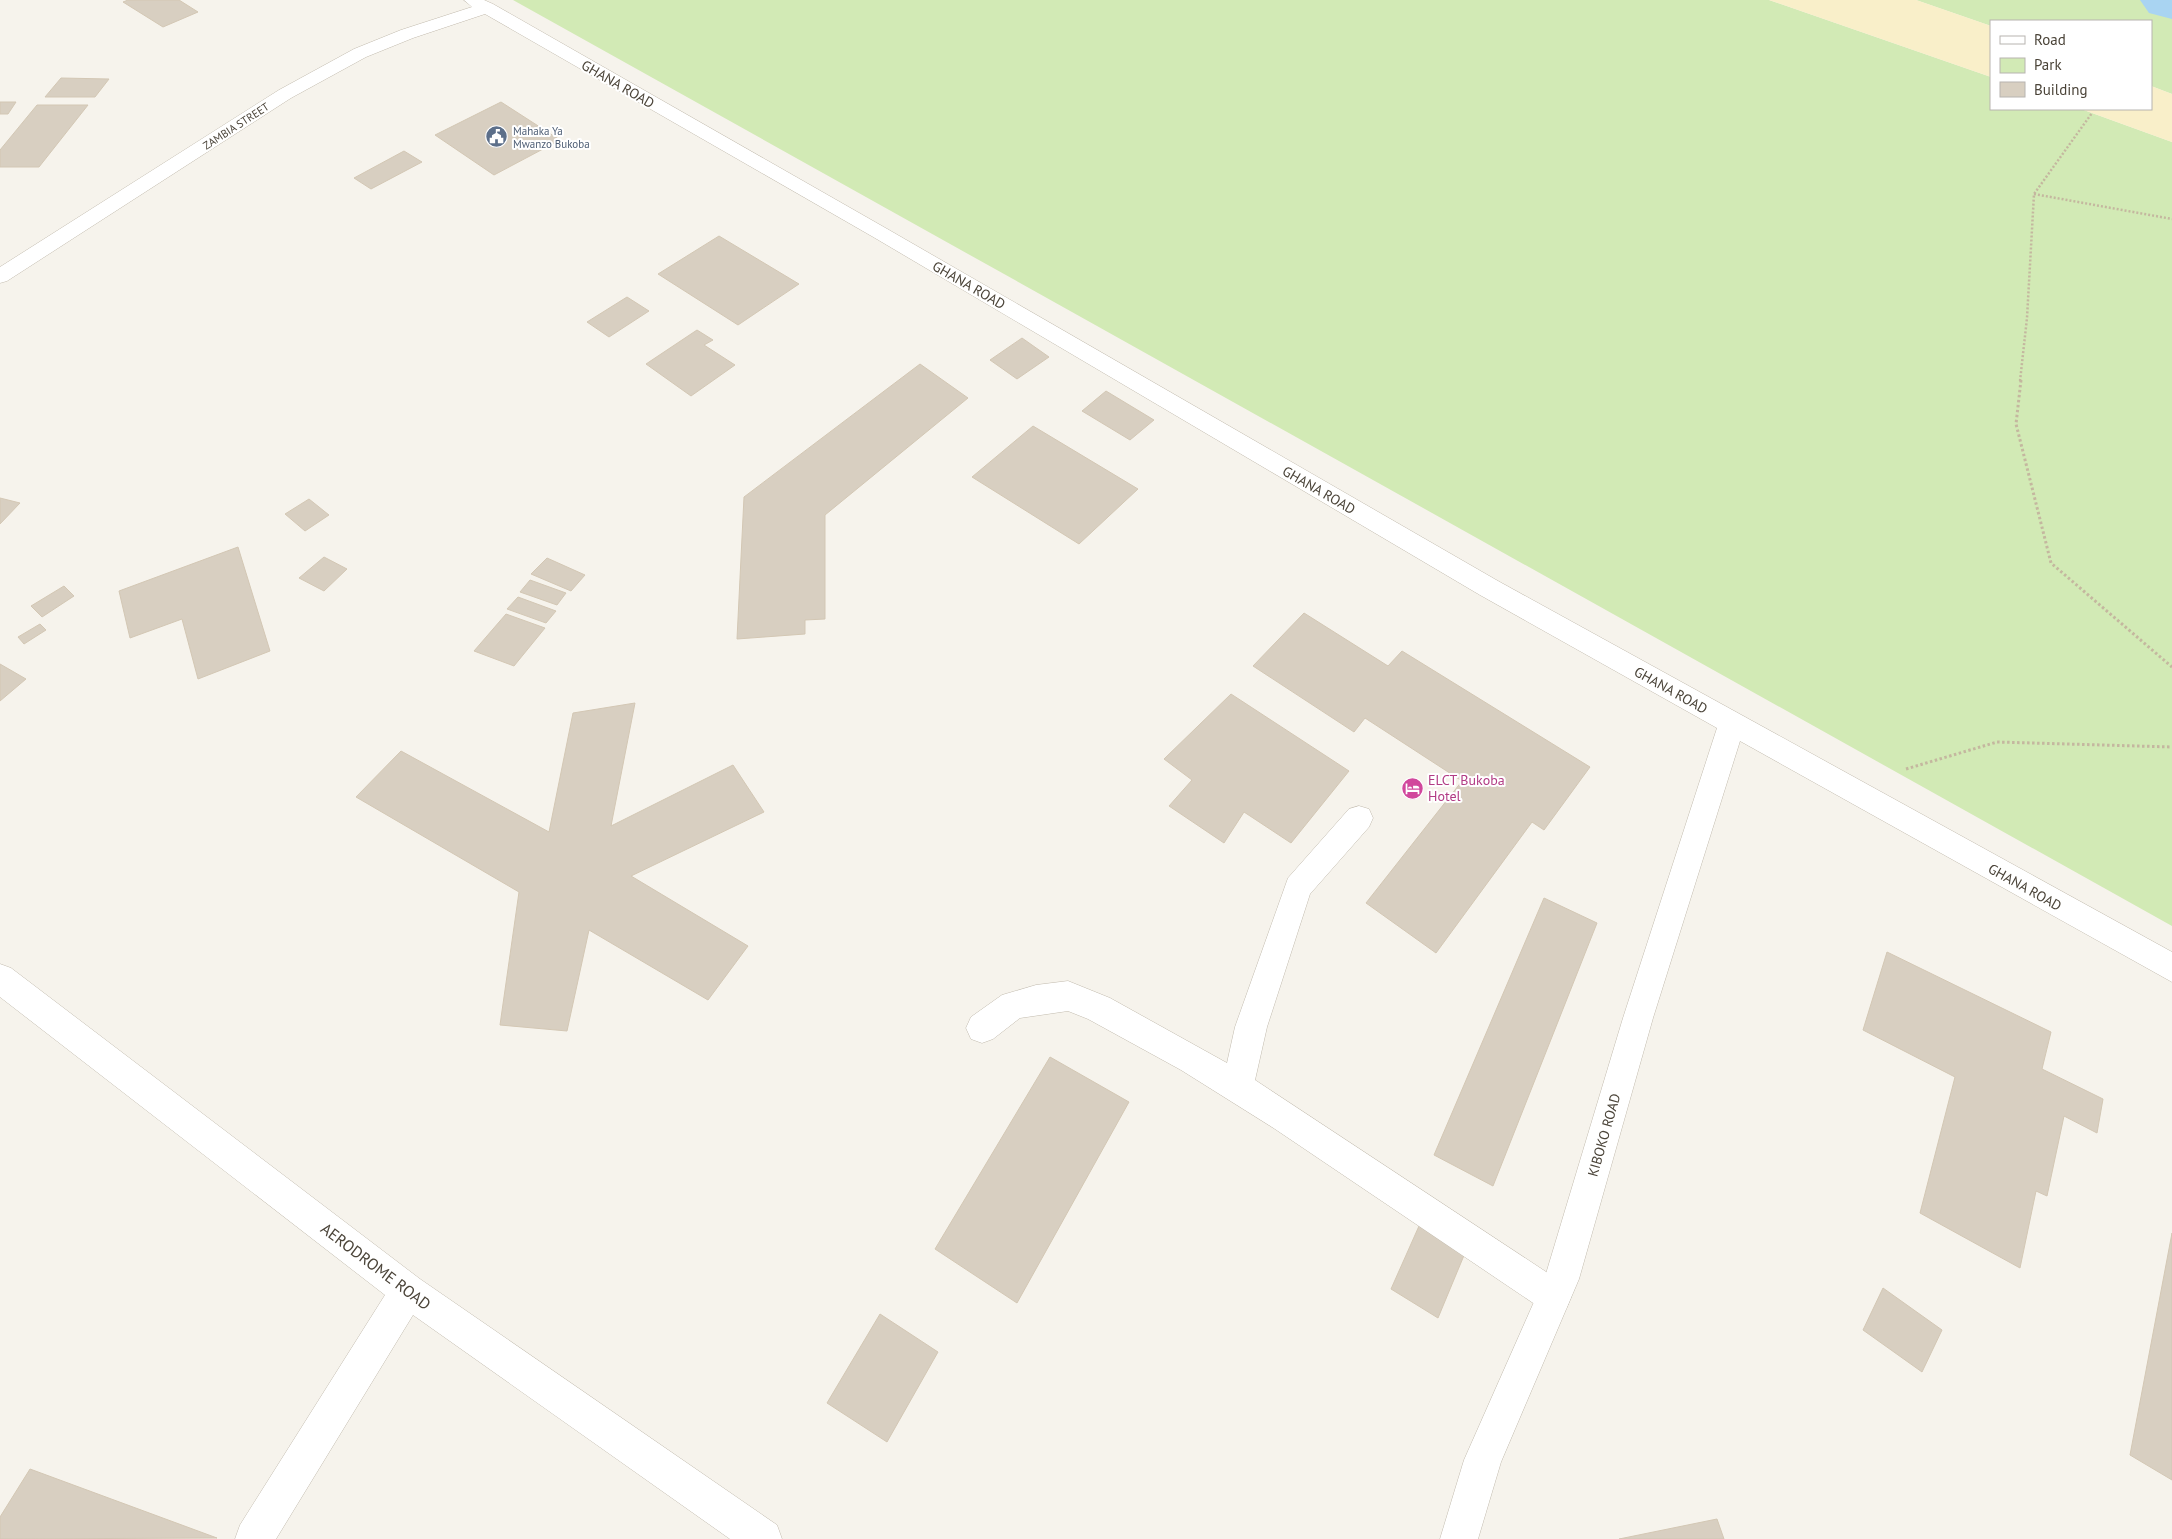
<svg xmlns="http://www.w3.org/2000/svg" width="2172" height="1539" viewBox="0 0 2172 1539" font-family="'PT Sans',sans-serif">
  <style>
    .green { fill: #d2eab5 }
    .sand { fill: #f9efc9 }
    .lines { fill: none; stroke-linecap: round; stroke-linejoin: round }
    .river { fill: #a9d4f2; fill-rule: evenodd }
    .building { fill: #d8cfc1; stroke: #d3c7b4 }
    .lane-casing { stroke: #c2bbae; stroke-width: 1 }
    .street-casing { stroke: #c2bbae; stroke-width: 1 }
    .path-far1 { stroke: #c4b79f; stroke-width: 2.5; stroke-dasharray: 2 2; stroke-linecap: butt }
    .path { stroke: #c4b79f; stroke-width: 3; stroke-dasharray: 2.5 2.5; stroke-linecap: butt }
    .lane { fill: #fff; fill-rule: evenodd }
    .street { fill: #fff; fill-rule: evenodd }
    .labels { text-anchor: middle; stroke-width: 4; stroke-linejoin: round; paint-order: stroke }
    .far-street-label { font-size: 11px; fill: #4b4439; stroke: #fff }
    .far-service-label { font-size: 11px; fill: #4e5e75; stroke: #fff; text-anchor: start }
    .street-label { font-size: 14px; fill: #4b4439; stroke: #fff }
    .hotel-label { font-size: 14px; fill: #b23c85; stroke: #fff; text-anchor: start }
    .near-street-label { font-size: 16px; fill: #4b4439; stroke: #fff }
  </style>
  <rect width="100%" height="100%" fill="#f6f3ec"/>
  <path class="green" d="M513 0H1769L1991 77V109H2081L2172 142V926Z
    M1916 0H2172V94L2151 86V21H1991V26Z"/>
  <path class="sand" d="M1769 0H1916L1991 26V77Z
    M2151 86 2172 94V142L2081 109H2151Z"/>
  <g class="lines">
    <path class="river" d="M2140 0H2172V19L2149 13Z"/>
  </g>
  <path class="building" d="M128 0H179L198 12 163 27 123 2Z
    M61 78 109 79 95 97H45Z
    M0 102H16L8 114H0Z
    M501 102 560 140 494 175 435 135Z
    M37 105H88L39 167H0V150Z
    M404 151 422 162 371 189 354 178Z
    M719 236 799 284 738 325 658 274Z
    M627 297 649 311 609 337 587 322Z
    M697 330 713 340 704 345 735 365 691 396 646 364Z
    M1022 338 1049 357 1017 379 990 360Z
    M920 364 968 398 825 515V619L805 620V634L737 639 744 497Z
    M1106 391 1154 420 1130 440 1082 411Z
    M1033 426 1138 489 1079 544 972 477Z
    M0 498 20 503 0 524Z
    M309 499 329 515 305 531 285 514Z
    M238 547 270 651 198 679 182 619 130 638 119 591Z
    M324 557 347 569 324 591 299 578Z
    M547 558 585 575 571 591 531 574Z
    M530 580 566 593 557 605 520 592Z
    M64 586 74 596 42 617 31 606Z
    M518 597 556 611 546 623 507 609Z
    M1304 613 1388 666 1402 651 1590 767 1544 830 1532 822 1436 953 1366 903 1462 781 1365 718 1354 732 1253 666Z
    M506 614 545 628 514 666 474 651Z
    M40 624 46 630 24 644 18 637Z
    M0 664 26 679 0 701Z
    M1231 694 1349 771 1291 843 1244 812 1224 843 1169 806 1192 780 1164 759Z
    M635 703 611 826 733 765 764 812 631 876 748 946 708 1000 589 930 567 1031 500 1025 519 892 356 797 401 751 549 832 573 713Z
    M1544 898 1597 923 1493 1186 1434 1155Z
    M1887 952 2051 1032 2042 1069 2103 1099 2097 1133 2064 1116 2047 1196 2036 1191 2020 1268 1920 1213 1955 1077 1863 1030Z
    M1050 1057 1129 1102 1017 1303 935 1249Z
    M1419 1226 1465 1253 1438 1318 1391 1289Z
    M2172 1233V1480L2130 1455Z
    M1883 1288 1942 1330 1922 1372 1863 1330Z
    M880 1314 938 1352 887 1442 827 1403Z
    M30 1469 217 1538 0 1539V1517Z
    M1717 1519 1724 1539H1619Z"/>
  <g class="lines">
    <defs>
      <path id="lane" d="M1359 806 1369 809 1373 818 1369 827 1310 894 1267 1027 1255 1080 1566 1285 1571 1297 1566 1309 1554 1314 1542 1309 1275 1129 1181 1070 1088 1019 1068 1011 1020 1018 993 1039 982 1043 971 1039 966 1028 971 1017 1002 995 1036 985 1068 981 1110 998 1227 1063 1235 1027 1288 878 1349 809Z"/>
      <path id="street" d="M464 0H484L493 4 889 230 1498 581 2172 952V982L1740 741 1653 1018 1579 1279 1501 1462 1478 1539H1440L1464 1460 1545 1277 1623 1018 1717 728 1480 595 875 238 485 14 413 38 366 57 291 98 7 281 0 283V267L279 90 354 49 401 30 472 7Z
        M0 964 11 968 420 1279 777 1525 782 1539H730L413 1315 276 1539H235L240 1525 385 1295 0 997Z"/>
    </defs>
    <use href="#lane" class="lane-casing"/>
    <use href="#street" class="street-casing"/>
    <path class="path-far1" d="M2034 194 2172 219
      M2020 381 2027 318 2034 194 2092 113"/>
    <path class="path" d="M2021 380 2016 424 2051 563 2172 667
      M1906 769 1997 742 2172 747"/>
    <use href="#lane" class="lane"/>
    <use href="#street" class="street"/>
  </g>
  <defs>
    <symbol id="civic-disc" viewBox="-11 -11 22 22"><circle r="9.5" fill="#5c6f8a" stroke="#fff"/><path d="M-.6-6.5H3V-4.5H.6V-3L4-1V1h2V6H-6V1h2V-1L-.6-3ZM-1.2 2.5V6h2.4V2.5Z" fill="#fff"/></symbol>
    <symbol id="hotel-disc" viewBox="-11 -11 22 22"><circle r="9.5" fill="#d1479c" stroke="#fff"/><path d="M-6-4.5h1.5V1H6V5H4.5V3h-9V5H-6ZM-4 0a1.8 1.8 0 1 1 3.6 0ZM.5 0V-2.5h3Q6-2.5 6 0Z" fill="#fff"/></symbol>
  </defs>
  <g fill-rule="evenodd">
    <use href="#civic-disc" x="484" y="124" width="25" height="25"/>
    <use href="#hotel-disc" x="1400" y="776" width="25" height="25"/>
  </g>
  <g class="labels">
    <g class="far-street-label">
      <text transform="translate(236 126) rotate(-33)" y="4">ZAMBIA STREET</text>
    </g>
    <g class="far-service-label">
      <text x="513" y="135">Mahaka Ya<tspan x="513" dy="13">Mwanzo Bukoba</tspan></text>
    </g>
    <g class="street-label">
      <text transform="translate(618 84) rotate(30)" y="5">GHANA ROAD</text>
      <text transform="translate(969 285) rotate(30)" y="5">GHANA ROAD</text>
      <text transform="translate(1319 490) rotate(30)" y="5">GHANA ROAD</text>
      <text transform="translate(1671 690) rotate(29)" y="5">GHANA ROAD</text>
      <text transform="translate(2025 887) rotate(29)" y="5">GHANA ROAD</text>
      <text transform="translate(1604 1135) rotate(-74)" y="5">KIBOKO ROAD</text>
    </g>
    <g class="hotel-label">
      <text x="1428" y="785">ELCT Bukoba<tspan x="1428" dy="16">Hotel</tspan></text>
    </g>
    <g class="near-street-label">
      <text transform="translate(376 1266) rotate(37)" y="6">AERODROME ROAD</text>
    </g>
  </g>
  <rect x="1990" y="20" width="162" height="90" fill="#ffffff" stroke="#b7b4b0"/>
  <rect x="2000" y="36" width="25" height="8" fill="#ffffff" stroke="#b7b4b0"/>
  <text x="2034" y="45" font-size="15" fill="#4b4439">Road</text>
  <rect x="2000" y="58" width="25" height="15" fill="#d2eab5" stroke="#b7b4b0"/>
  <text x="2034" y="70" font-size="15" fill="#4b4439">Park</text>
  <rect x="2000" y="82" width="25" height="15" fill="#d8cfc1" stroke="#b7b4b0"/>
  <text x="2034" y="95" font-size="15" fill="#4b4439">Building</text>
</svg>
